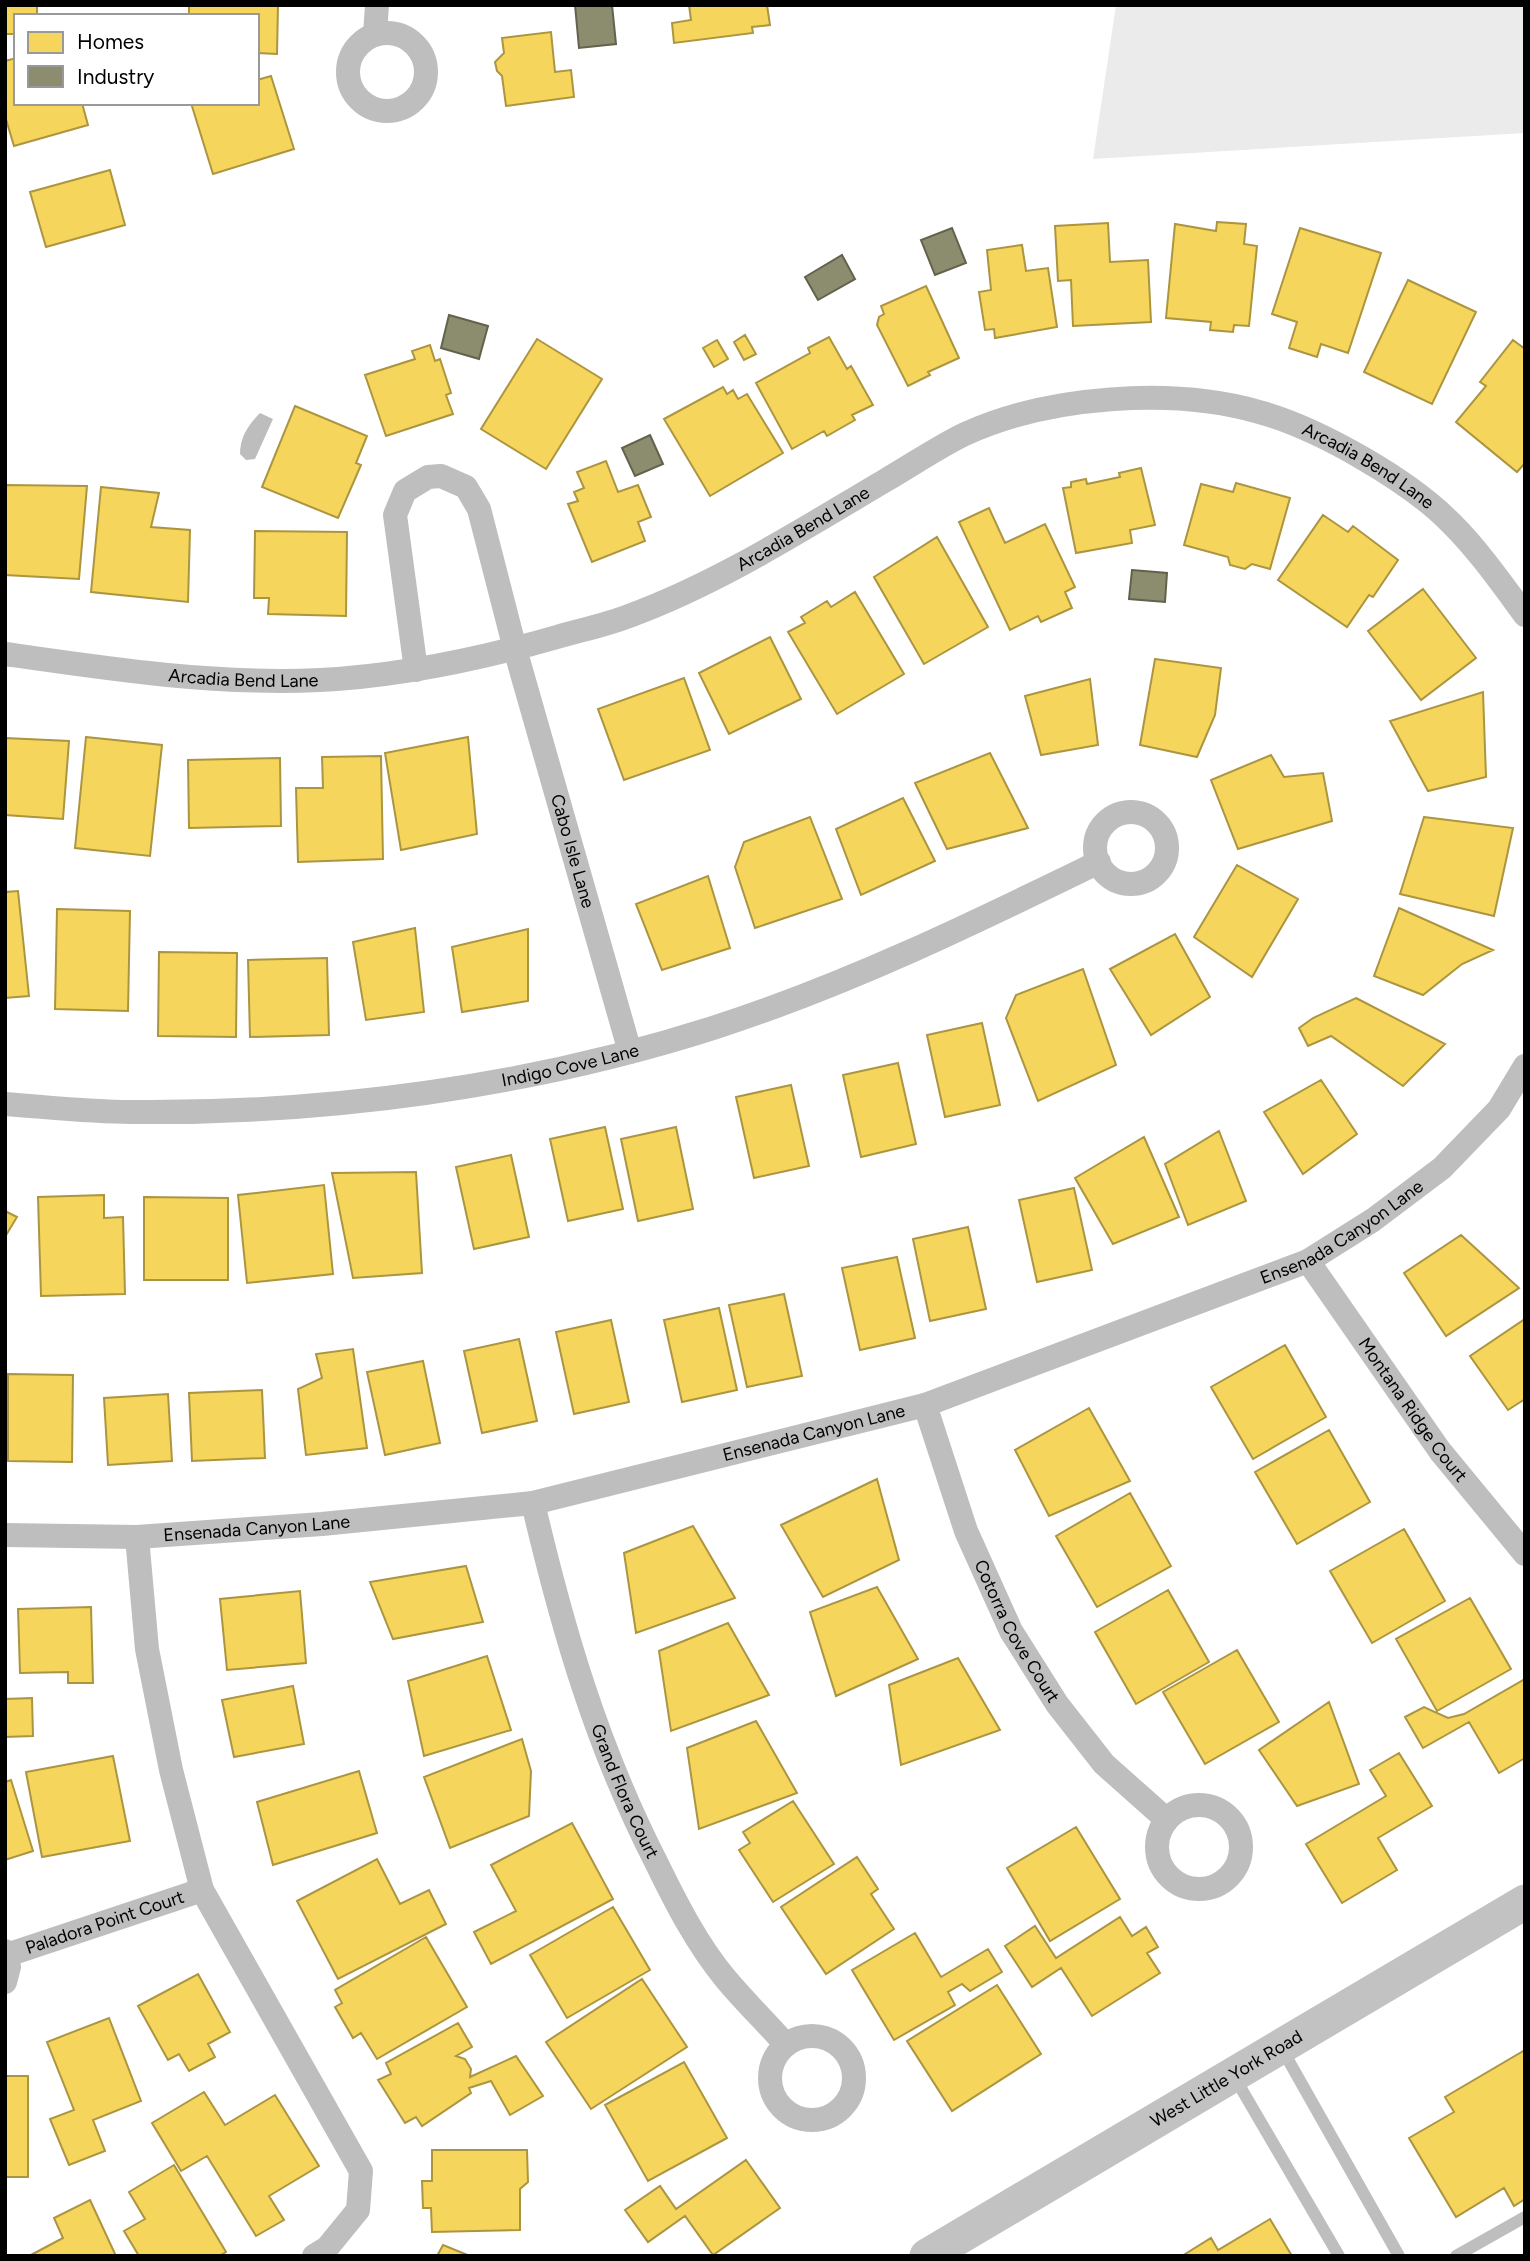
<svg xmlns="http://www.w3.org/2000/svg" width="1530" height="2261" viewBox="0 0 1530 2261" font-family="Figtree,sans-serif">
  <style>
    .green { fill: #ebebeb }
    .water { fill: #bdbdbd }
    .homes { fill: #f6d55c; stroke: #ac9540; stroke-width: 2 }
    .industry { fill: #8c8c6e; stroke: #62624d; stroke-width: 2 }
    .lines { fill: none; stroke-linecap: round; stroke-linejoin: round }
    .service { stroke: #bebebe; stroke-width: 12 }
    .minor { stroke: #bebebe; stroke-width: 24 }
    .secondary { stroke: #c2c2c2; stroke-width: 35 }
    .labels { text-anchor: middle; stroke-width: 7; stroke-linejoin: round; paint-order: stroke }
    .street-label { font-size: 18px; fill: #000; stroke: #fff }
  </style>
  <rect width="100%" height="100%" fill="#fff"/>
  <path class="green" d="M1116 5H1525V133L1093 159Z"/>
  <path class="water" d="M260 413 273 419 255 459 246 460 240 454C240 437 248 425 260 413Z"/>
  <path class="homes" d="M5 5H37V16H16V34H5Z
    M189 5H278L277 54 257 53V16H189Z
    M689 5H767L770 25 752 27 753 33 674 43 672 23 691 20Z
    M551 32 555 72 571 70 574 97 506 106 502 76 497 71 495 62 504 53 502 38Z
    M16 58V103H82L88 125 14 146 5 116V61Z
    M271 76 294 149 213 174 191 103H257V80Z
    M110 170 125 225 46 247 30 192Z
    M1217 222 1246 224 1244 244 1257 246 1249 326 1234 325 1233 332 1210 330 1211 322 1166 318 1175 224 1216 231Z
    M1108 223 1110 262 1148 260 1151 322 1073 326 1071 280 1058 281 1055 226Z
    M1300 228 1381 253 1348 353 1321 344 1317 357 1289 348 1297 322 1272 314Z
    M1022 245 1026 271 1048 268 1057 327 995 338 994 329 985 330 979 292 991 290 987 250Z
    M1408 280 1476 312 1432 404 1364 372Z
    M926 286 959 358 928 372 930 375 908 386 877 325 879 317 884 314 881 306Z
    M745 335 756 354 744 360 734 342Z
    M829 337 847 369 851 366 873 405 852 415 855 420 827 436 824 431 792 449 756 383 810 353 808 348Z
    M537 339 602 379 546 469 481 429Z
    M717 340 728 359 714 367 703 348Z
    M1513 340 1525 349V463L1517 472 1456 422 1486 386 1480 382Z
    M430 345 435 361 440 359 451 393 446 395 453 414 386 436 365 375 415 359 412 351Z
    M723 387 727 394 733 390 738 399 747 394 783 453 710 496 664 419Z
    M295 406 367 436 356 463 361 465 338 518 262 487Z
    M606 461 618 492 638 485 651 517 638 522 645 541 592 562 568 504 578 501 574 492 584 488 577 472Z
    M1141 468 1155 525 1130 530 1132 543 1076 553 1063 488 1071 487V482L1086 479 1087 484 1120 477 1119 473Z
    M1236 483 1290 498 1270 569 1252 564 1245 569 1230 565 1228 557 1184 545 1201 484 1233 492Z
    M5 485 87 486 79 579 5 575Z
    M101 487 159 493 151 527 190 530 188 602 91 592Z
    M989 508 1005 543 1045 524 1075 587 1065 592 1072 608 1041 622 1038 616 1010 630 959 522Z
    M1323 515 1348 532 1353 526 1398 560 1373 597 1369 595 1347 627 1278 580Z
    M255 531 347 532 346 616 268 614 269 598H254Z
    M937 537 988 627 924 664 874 577Z
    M1423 589 1476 658 1421 700 1368 631Z
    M855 592 904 674 837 714 788 632 805 623 801 617 827 601 831 607Z
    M770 637 801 699 729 734 699 673Z
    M1155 659 1221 668 1215 715 1197 757 1140 745Z
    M684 678 710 750 624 780 598 709Z
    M1090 679 1098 745 1041 755 1025 696Z
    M1483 692 1486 777 1428 791 1390 721Z
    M86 737 162 745 150 856 75 848Z
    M468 737 477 834 401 850 385 753Z
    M5 738 69 741 63 819 5 815Z
    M990 753 1028 828 947 849 915 783Z
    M1271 755 1284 777 1323 773 1332 821 1238 849 1211 780Z
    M381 756 383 859 298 862 296 788H323L322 757Z
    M280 758 281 826 189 828 188 760Z
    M903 798 935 861 861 895 836 829Z
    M810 817 842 899 755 928 735 867 744 842Z
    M1424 817 1513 828 1494 916 1400 894Z
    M1237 865 1298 899 1252 977 1194 937Z
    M708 876 730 948 662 970 636 904Z
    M18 891 29 996 5 998V892Z
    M1399 908 1493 950 1462 964 1423 995 1374 976Z
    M57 909 130 911 128 1011 55 1009Z
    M415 928 424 1012 366 1020 353 942Z
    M528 929V1001L462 1012 452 947Z
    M1175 934 1210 997 1151 1035 1110 969Z
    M159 952 237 953 236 1037 158 1036Z
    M327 958 329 1035 250 1037 248 960Z
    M1083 969 1116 1065 1038 1101 1006 1018 1016 995Z
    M1356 998 1445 1044 1403 1086 1331 1036 1308 1046 1299 1028 1313 1018Z
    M982 1023 1000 1105 945 1117 927 1035Z
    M898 1063 916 1144 861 1157 843 1075Z
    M1321 1080 1357 1134 1303 1174 1264 1112Z
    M791 1085 809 1166 754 1178 736 1097Z
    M605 1127 623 1209 568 1221 550 1139Z
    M676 1127 693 1209 638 1221 621 1139Z
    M1219 1131 1246 1201 1188 1225 1165 1164Z
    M1144 1137 1179 1217 1113 1244 1075 1178Z
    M511 1155 529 1237 474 1249 456 1167Z
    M416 1172 422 1273 353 1278 332 1173Z
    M324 1185 333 1274 247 1283 238 1195Z
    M1074 1188 1092 1270 1037 1282 1019 1200Z
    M104 1195V1218L123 1217 125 1294 41 1296 38 1197Z
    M144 1197 228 1198V1280H144Z
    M5 1211 17 1217 5 1237Z
    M968 1227 986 1309 930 1321 913 1239Z
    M1461 1235 1519 1288 1446 1336 1404 1273Z
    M897 1257 915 1338 860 1350 842 1268Z
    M784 1294 802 1376 747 1387 729 1305Z
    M719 1308 737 1390 682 1402 664 1320Z
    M1525 1319V1399L1508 1410 1470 1356Z
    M611 1320 629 1402 574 1414 556 1332Z
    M519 1339 537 1421 482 1433 464 1351Z
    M1285 1345 1326 1417 1253 1459 1211 1387Z
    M353 1349 367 1448 306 1455 298 1389 322 1378 316 1354Z
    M423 1361 440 1443 385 1455 367 1372Z
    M8 1374 73 1375 72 1462 8 1461Z
    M262 1390 265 1458 192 1461 189 1393Z
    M168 1394 172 1461 108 1465 104 1398Z
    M1089 1408 1130 1481 1049 1516 1015 1450Z
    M1329 1430 1370 1502 1297 1544 1255 1472Z
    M877 1479 899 1560 823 1597 781 1525Z
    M1130 1493 1171 1566 1097 1607 1056 1536Z
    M693 1526 735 1598 636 1633 624 1553Z
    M1404 1529 1445 1601 1372 1643 1330 1571Z
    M466 1566 483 1622 393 1639 370 1582Z
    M877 1587 918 1659 836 1696 810 1612Z
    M1168 1590 1209 1662 1136 1704 1095 1632Z
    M300 1591 306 1663 227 1670 220 1599Z
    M1470 1598 1511 1669 1437 1711 1396 1639Z
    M91 1607 93 1683H68V1672L20 1673 18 1609Z
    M728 1623 769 1695 671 1731 659 1651Z
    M1237 1650 1279 1722 1205 1764 1163 1692Z
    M487 1656 511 1730 424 1756 408 1681Z
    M958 1658 1000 1730 901 1765 889 1685Z
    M1525 1679V1758L1499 1773 1469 1722 1423 1748 1405 1717 1424 1707 1448 1718 1464 1714Z
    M293 1686 304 1744 234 1757 222 1700Z
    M32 1698 33 1736 5 1737V1699Z
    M1329 1702 1359 1784 1297 1806 1259 1750Z
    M756 1721 797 1793 699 1829 687 1748Z
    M522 1739 531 1771 529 1816 450 1848 424 1777Z
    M1399 1753 1432 1806 1378 1838 1397 1870 1342 1903 1306 1844 1386 1796 1370 1770Z
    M113 1756 130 1841 42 1857 26 1772Z
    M359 1771 377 1833 273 1865 257 1802Z
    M11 1780 33 1851 5 1860V1782Z
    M793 1801 834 1864 773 1902 739 1850 750 1843 743 1832Z
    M572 1823 613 1899 491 1964 474 1932 516 1911 491 1865Z
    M1076 1827 1120 1899 1050 1941 1007 1868Z
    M857 1857 878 1889 871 1894 894 1929 826 1974 781 1907Z
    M377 1859 400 1904 429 1890 446 1924 338 1979 297 1901Z
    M613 1907 650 1970 567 2018 530 1955Z
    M1120 1917 1132 1936 1146 1927 1158 1947 1147 1953 1160 1973 1092 2016 1061 1968 1032 1987 1005 1946 1035 1926 1056 1958Z
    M915 1933 941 1977 988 1949 1002 1972 970 1991 962 1984 948 1992 955 2005 894 2040 852 1970Z
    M426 1937 467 2007 377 2059 361 2033 353 2038 335 2007 342 2003 335 1990Z
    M198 1974 230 2032 208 2044 215 2057 189 2071 179 2054 168 2060 138 2006Z
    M642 1979 687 2047 591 2109 546 2042Z
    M997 1985 1041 2054 952 2111 907 2041Z
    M109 2018 141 2101 93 2120 105 2151 69 2165 50 2119 74 2110 47 2042Z
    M458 2023 472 2047 456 2056 465 2059 471 2069 470 2077 516 2056 543 2096 510 2115 491 2081 469 2088 471 2093 422 2126 416 2117 405 2123 378 2080 391 2074 386 2063Z
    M1525 2050V2199L1514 2206 1504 2188 1456 2217 1409 2138 1454 2112 1445 2097Z
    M684 2062 727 2138 648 2181 605 2105Z
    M5 2076H28V2177H5Z
    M204 2092 225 2125 275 2095 319 2166 269 2196 284 2220 256 2236 207 2156 181 2171 152 2123Z
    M432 2150H527L528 2182 520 2189V2230L432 2232 431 2208H423L422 2181H432Z
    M746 2160 780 2208 713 2255 685 2216 648 2242 625 2210 660 2186 676 2209Z
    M174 2165 226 2252 219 2256H139L124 2231 145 2219 129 2192Z
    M90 2200 116 2256H29L63 2238 54 2218Z
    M1270 2219 1292 2256H1182L1211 2238 1218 2250Z
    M443 2245 470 2256H437Z"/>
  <path class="industry" d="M575 5H612L616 44 579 48Z
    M952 228 966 263 935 275 921 240Z
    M842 255 855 279 818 300 805 277Z
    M449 315 488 326 479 359 441 348Z
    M650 435 663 464 635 476 622 448Z
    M1132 570 1167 573 1165 602 1129 599Z"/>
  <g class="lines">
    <path class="service" d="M1282 2049 1399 2256
      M1235 2078 1339 2256
      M1456 2256 1525 2217"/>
    <g class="minor">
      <circle cx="387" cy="72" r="39"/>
      <path d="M375 34 377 5"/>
      <path id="s1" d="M5 654C109 669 215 685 320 680 400 676 480 659 557 637 581 630 606 625 629 616 719 583 803 529 886 480 912 465 938 447 965 434 1048 396 1172 387 1259 412 1318 428 1409 480 1452 524 1479 551 1502 584 1525 615"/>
      <path id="s2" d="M416 670 395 515 405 491 428 477 441 476 466 487 479 509 515 649 630 1052"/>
      <circle cx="1131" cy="848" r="36"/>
      <path id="s3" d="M5 1104C47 1107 89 1112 131 1112 327 1114 529 1087 716 1027 849 984 974 923 1099 862"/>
      <path id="s4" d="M1308 1261 1440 1451 1525 1554"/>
      <path id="s5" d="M925 1405 966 1531 1011 1631 1057 1704 1104 1764 1167 1820"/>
      <path id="s6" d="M533 1503C563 1631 597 1747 657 1864 676 1903 697 1944 725 1978 744 2001 766 2022 786 2045"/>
      <path id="s7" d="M5 1535 137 1537 322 1524 533 1503 925 1405 1308 1261 1373 1220 1442 1168 1499 1109 1525 1066"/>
      <path d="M137 1537 147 1649 171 1770 202 1890 361 2171 358 2210 327 2248 314 2256"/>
      <circle cx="1199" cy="1847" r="42"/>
      <path d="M5 1951 9 1967 5 1982"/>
      <path id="s8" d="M7 1955 202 1890"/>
      <circle cx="812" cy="2078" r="42"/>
    </g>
    <path class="secondary" id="s9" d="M927 2256 1525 1902"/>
  </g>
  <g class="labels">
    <g class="street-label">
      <text dy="6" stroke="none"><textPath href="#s1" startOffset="1438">Arcadia Bend Lane</textPath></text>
      <text dy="6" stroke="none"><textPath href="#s1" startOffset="828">Arcadia Bend Lane</textPath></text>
      <text dy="6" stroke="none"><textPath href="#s1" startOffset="240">Arcadia Bend Lane</textPath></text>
      <text dy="6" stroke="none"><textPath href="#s2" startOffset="630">Cabo Isle Lane</textPath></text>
      <text dy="6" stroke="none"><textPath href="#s3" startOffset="569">Indigo Cove Lane</textPath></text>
      <text dy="6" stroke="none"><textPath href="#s7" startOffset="1386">Ensenada Canyon Lane</textPath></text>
      <text dy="6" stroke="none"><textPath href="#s4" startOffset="182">Montana Ridge Court</textPath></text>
      <text dy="6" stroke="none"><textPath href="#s7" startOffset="819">Ensenada Canyon Lane</textPath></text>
      <text dy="6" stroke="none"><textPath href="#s7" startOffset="252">Ensenada Canyon Lane</textPath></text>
      <text dy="6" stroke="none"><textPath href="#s5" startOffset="245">Cotorra Cove Court</textPath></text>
      <text dy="6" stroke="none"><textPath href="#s6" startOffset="303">Grand Flora Court</textPath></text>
      <text dy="6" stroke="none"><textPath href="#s8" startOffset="103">Paladora Point Court</textPath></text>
      <text dy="6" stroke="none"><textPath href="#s9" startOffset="348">West Little York Road</textPath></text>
    </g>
  </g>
  <rect width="1530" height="2261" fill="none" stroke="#000000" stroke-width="14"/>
  <rect x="14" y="14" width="245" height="91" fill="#ffffff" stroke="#999999" stroke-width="2"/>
  <rect x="28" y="32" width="35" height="21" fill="#f6d55c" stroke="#999999" stroke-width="2"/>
  <text x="77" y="49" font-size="21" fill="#000000">Homes</text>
  <rect x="28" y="66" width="35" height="21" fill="#8c8c6e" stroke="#999999" stroke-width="2"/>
  <text x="77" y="84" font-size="21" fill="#000000">Industry</text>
</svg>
